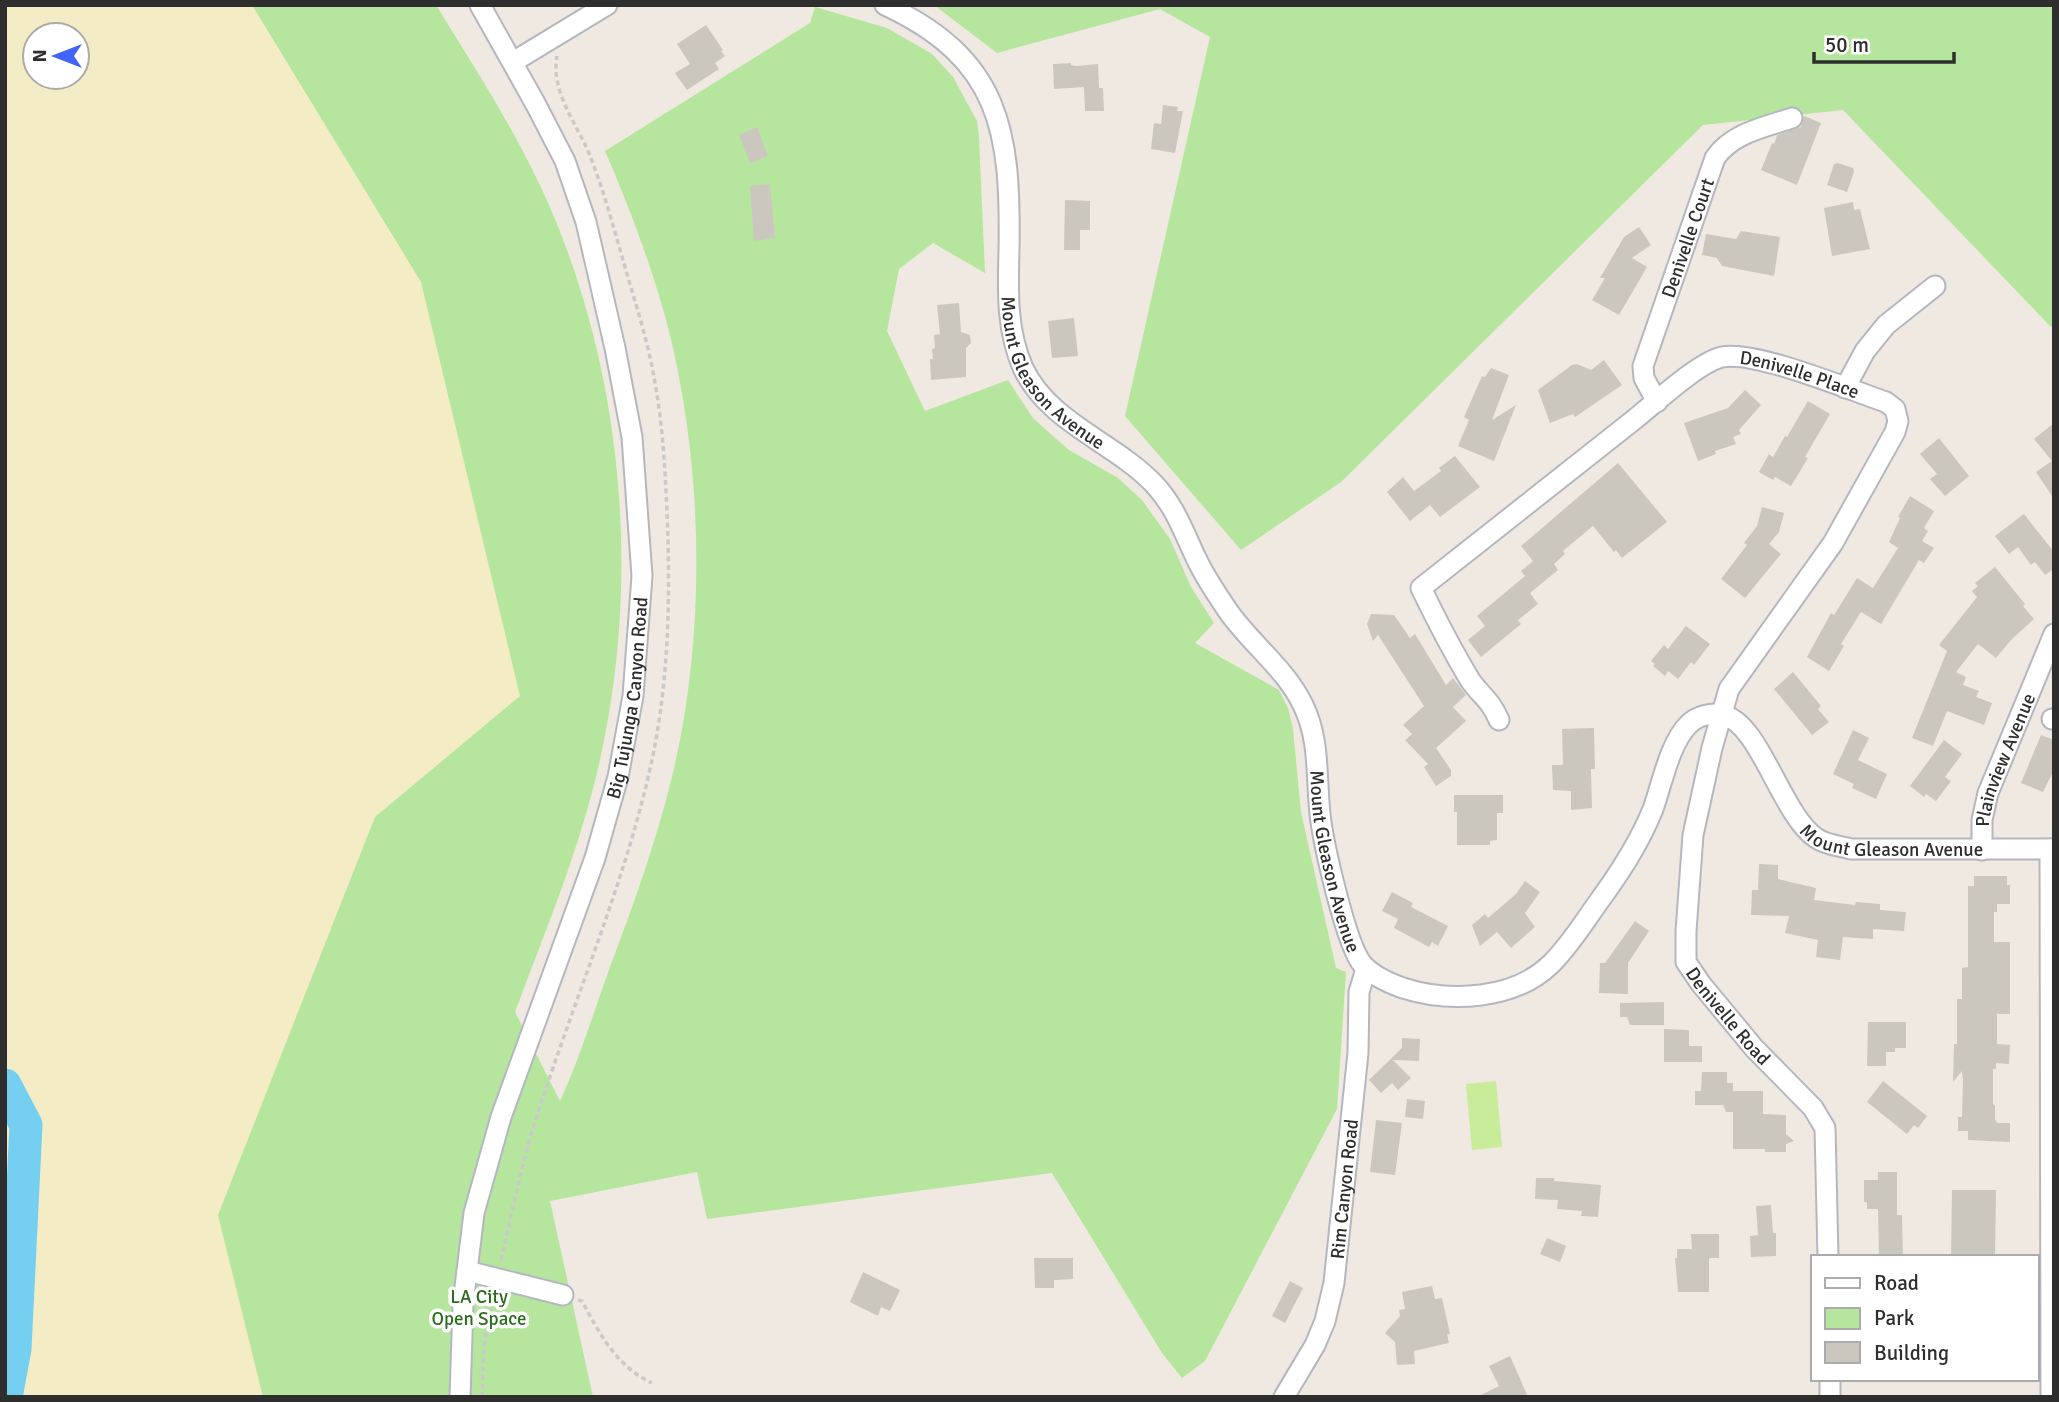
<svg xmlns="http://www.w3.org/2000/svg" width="2059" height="1402" viewBox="0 0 2059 1402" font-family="Signika,sans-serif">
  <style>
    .green { fill: #b6e59e; fill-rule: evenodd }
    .sand { fill: #f3ecc5; fill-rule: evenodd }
    .pitch { fill: #c9ec9a }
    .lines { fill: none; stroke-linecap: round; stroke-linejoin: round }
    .river { stroke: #75cff0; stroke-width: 33 }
    .building { fill: #cbc7bf }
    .minor-casing { stroke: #b4b7c1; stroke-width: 23 }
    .path { stroke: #c9c9c9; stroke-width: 3.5; stroke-dasharray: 5 3.5; stroke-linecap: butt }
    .minor { stroke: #fff; stroke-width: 19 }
    .labels { text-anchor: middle; stroke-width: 7; stroke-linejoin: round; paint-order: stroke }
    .street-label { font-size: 19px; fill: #2e2e2e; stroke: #fff }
    .park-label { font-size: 19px; fill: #2c6e1b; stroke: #fff }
  </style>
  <rect width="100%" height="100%" fill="#efe9e1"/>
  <path class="green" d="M5 5H436C481 78 528 150 559 229 628 403 640 605 594 785 574 863 543 937 515 1012L560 1101C580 1058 594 1011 610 967 633 906 655 845 671 781 706 640 704 476 670 335 654 272 631 211 605 151L810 23 815 7 887 28 932 54 953 77 977 121 979 138 985 273 933 243 899 269 887 331 925 411 1008 380 1033 418 1054 437 1069 450 1118 478 1142 500 1170 539 1191 587 1214 623 1195 643 1279 690 1288 708 1293 729 1301 812 1336 968 1346 972 1337 1109 1205 1361 1182 1378 1162 1353 1052 1173 707 1219 697 1172 550 1201 593 1397H5ZM35 35H77V77H35Z
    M934 5H2054V327L2050 326 1843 110 1703 125 1341 482 1241 550 1125 416 1210 37 1160 9 997 53Z"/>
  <path class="sand" d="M5 5H252L421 282 520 696 375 817 218 1215 263 1397H5ZM35 35H77V77H35Z"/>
  <path class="pitch" d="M1496 1081 1502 1147 1472 1150 1466 1084Z"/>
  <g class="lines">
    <path class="river" d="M5 1085 26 1125 15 1349 6 1397"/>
  </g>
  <path class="building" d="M706 25 723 50 721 51 725 56 715 63 719 69 687 90 675 73 690 64 677 44Z
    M1071 63V65L1076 66 1098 64 1099 88H1103L1104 111H1085L1084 87 1054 89 1053 64Z
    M1163 105 1178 107 1177 111H1183L1175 153 1151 149 1154 123 1161 124Z
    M1804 116 1821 123 1797 185 1761 170 1772 143 1774 144 1777 135 1801 127Z
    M757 127 768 156 750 163 739 135Z
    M1838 163 1853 168 1854 172 1847 192 1827 185 1834 164Z
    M770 184 775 238 754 241 750 186Z
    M1065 200 1090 201V230H1080V250H1064Z
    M1853 202 1854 210 1860 209 1870 249 1832 256 1824 208Z
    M1639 227 1651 245 1632 258 1647 267 1619 315 1592 300 1605 278H1600L1624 237Z
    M1741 231 1780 237 1774 276 1722 266 1717 258 1702 255 1706 234 1736 239Z
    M959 303 961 332 970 335 971 343 966 348V377L931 380 930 359H933L932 349 935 348 934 335 940 334 937 305Z
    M1074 318 1078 356 1052 358 1048 321Z
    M1604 360 1622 385 1575 417 1573 414 1550 423 1538 390 1572 365 1577 364 1591 370Z
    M1491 368 1509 375 1492 420 1516 405 1494 461 1458 446 1469 420 1464 417 1482 376 1485 377Z
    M1745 390 1761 405 1739 430 1741 434 1733 437 1736 444 1715 451 1716 454 1698 461 1684 423 1728 408Z
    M1808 401 1830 414 1805 457 1808 458 1791 486 1775 477 1773 480 1759 472 1769 454 1773 457 1785 436 1787 437Z
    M2054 423V499L2036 472 2052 461 2034 439Z
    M1939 438 1969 476 1945 496 1930 479 1937 474 1920 454Z
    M1455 456 1480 487 1440 517 1430 505 1410 521 1387 492 1403 477 1414 491 1441 471 1439 468Z
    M1618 463 1667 522 1622 558 1616 550 1614 552 1593 526 1563 551 1565 554 1554 564 1558 570 1530 593 1538 604 1518 620 1521 624 1481 657 1468 640 1485 626 1477 616 1525 576 1521 571 1533 561 1521 546Z
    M1910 496 1934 511 1924 528 1928 531 1922 541 1934 548 1924 563 1919 560 1881 624 1861 612 1841 644 1844 646 1829 671 1807 657 1831 613 1834 615 1857 578 1873 588 1898 548 1889 542 1900 518 1898 517Z
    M1762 507 1784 513 1779 532 1769 544 1781 554 1745 598 1721 579 1747 545 1744 543 1757 526Z
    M2024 514 2054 552V569L2045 575 2035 562 2031 565 2018 547 2009 554 1995 536Z
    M1995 567 2025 604 2023 606 2034 619 2012 639 1996 658 1978 644 1956 672 1966 677 1963 685 1979 691 1976 697 1992 703 1984 725 1947 711 1933 746 1912 738 1947 651 1939 645 1977 597 1972 591 1978 586 1975 583Z
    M1371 614 1394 615 1410 638 1415 634 1446 685 1453 678 1466 695 1453 707 1466 721 1436 748 1451 770V776L1436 786 1424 767 1428 764 1405 740 1412 734 1403 725 1424 706 1378 635 1373 641 1367 624Z
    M1686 626 1710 644 1694 665 1691 662 1678 679 1668 671 1665 676 1653 666 1655 664 1651 661 1664 645 1668 649Z
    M1793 672 1821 706 1818 709 1829 722 1812 735 1774 689Z
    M1594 728 1595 769H1591L1592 808 1571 810V791L1553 790 1552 765H1563L1562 729Z
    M1853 730 1869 738 1858 760 1887 774 1876 799 1852 788 1854 784 1833 774Z
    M2041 735 2054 740V770L2043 792 2021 783Z
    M1944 740 1962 754 1945 777 1951 781 1936 801 1926 794 1924 797 1910 786Z
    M1454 795H1503V813H1497V840L1490 841V845H1457V812H1454Z
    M1759 864 1778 865V879L1816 888 1814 900 1855 905 1856 902 1880 904V910L1906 912 1904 931 1873 929V939L1843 937 1840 960 1816 957 1818 940 1785 933 1789 916 1751 915 1752 890H1758Z
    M1974 876H2007V885H2010V904H1997V912H1994V942H2010V1014H1997V1044L2010 1045 2009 1064 1996 1063V1069H1993V1104L1995 1106V1119L1997 1123H2010V1142L1968 1140V1131H1958V1117H1962L1963 1080 1962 1071 1953 1082 1954 1044H1957V999H1962V968L1968 967V886H1974Z
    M1525 881 1540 892 1525 913 1535 927 1511 948 1497 932 1480 946 1472 925 1485 914 1488 918 1516 894Z
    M1392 892 1413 903 1411 907 1448 926 1438 946 1432 942 1429 947 1394 928 1398 919 1382 911Z
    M1635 921 1649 931 1628 963V994L1599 993 1600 963H1605Z
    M1664 1002V1025H1630L1627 1017H1620V1003Z
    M1868 1022H1906V1048H1895V1052H1886V1066H1867Z
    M1664 1029 1689 1030V1046H1702V1062H1664Z
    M1402 1038 1420 1039 1419 1061 1393 1060 1411 1078 1398 1090 1392 1083 1381 1093 1369 1080 1402 1048Z
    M1702 1072H1727V1083H1733V1091H1763V1114L1786 1115V1134L1794 1141 1786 1144V1152H1765V1149H1733V1112H1726L1723 1105H1695V1091H1701Z
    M1883 1081 1927 1116 1918 1128 1914 1125 1907 1134 1867 1102Z
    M1407 1099 1425 1101 1423 1119 1405 1117Z
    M1376 1120 1402 1123 1395 1175 1370 1172Z
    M1878 1172H1897V1215H1902L1903 1257H1879L1878 1209H1867V1202H1864V1180H1878Z
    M1536 1178H1554V1181L1601 1185 1598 1217 1581 1216 1582 1211 1557 1209 1558 1200 1535 1199Z
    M1952 1190H1996L1995 1257H1951Z
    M1771 1205 1773 1233H1776V1256L1751 1257 1750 1236 1758 1235 1756 1206Z
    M1691 1234H1719V1258H1709V1292H1678L1675 1258H1677V1249H1692Z
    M1547 1238 1566 1246 1560 1262 1540 1254Z
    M1034 1258H1073V1279L1054 1280V1288H1035Z
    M863 1272 900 1290 890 1311 881 1307 878 1316 850 1302Z
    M1290 1281 1303 1288 1285 1323 1272 1316Z
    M1432 1286 1435 1299 1442 1298 1450 1334H1447L1449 1343 1414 1351 1415 1364 1397 1365 1395 1342 1385 1333 1400 1316 1399 1310 1405 1309 1402 1292Z
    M1510 1356 1528 1397H1477L1499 1386 1489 1366Z"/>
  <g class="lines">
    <defs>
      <g id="minor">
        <path id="s1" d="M885 5C1001 59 1011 132 1009 249 1008 290 1006 329 1023 368 1049 423 1114 442 1154 484 1176 507 1185 536 1199 564 1207 580 1218 596 1228 611 1251 644 1286 669 1303 705 1320 739 1316 777 1320 814 1323 842 1346 946 1363 965 1373 976 1389 983 1403 988 1450 1003 1515 1000 1552 963 1569 946 1583 924 1597 904 1619 874 1639 844 1653 809 1662 784 1670 742 1689 724 1697 716 1712 712 1723 715 1760 723 1781 814 1816 838 1826 845 1840 846 1851 849H2054"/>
        <path d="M513 62 607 5"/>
        <path d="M1845 388 1865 351 1886 325 1935 286"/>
        <path id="s2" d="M1657 402 1644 378 1643 366 1715 158C1732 133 1765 127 1792 118"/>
        <path d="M2052 719H2054"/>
        <path id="s3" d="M1499 720C1490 699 1481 696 1470 680 1452 650 1436 619 1421 588 1493 532 1564 475 1635 419 1655 403 1699 362 1722 357 1755 350 1850 390 1886 402L1895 409 1898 421 1895 432 1833 543 1729 689 1712 748 1693 835 1686 931V962L1701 984 1754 1048 1813 1108 1825 1128 1828 1257"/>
        <path d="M2050 849 2051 1397"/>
        <path id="s4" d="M1982 850V820L1988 793 2054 634"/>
        <path d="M467 1271 563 1295"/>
        <path d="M1830 1379V1397"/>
        <path id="s5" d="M460 1397 463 1304 474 1213 501 1117 595 858 618 777 633 696 642 576 632 437 615 348 586 222 565 161 535 103 480 5"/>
        <path id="s6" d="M1284 1397 1315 1345 1325 1321 1334 1283 1358 1053 1359 992 1366 969"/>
      </g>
    </defs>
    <use href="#minor" class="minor-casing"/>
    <path class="path" d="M501 1260C511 1218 519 1174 532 1132 569 1011 622 893 650 769 667 694 670 616 668 539 666 485 664 430 654 377 648 343 637 308 627 274 616 236 606 198 592 161 580 127 550 94 557 56
      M578 1300 582 1301C599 1333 617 1367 652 1383
      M482 1397 484 1346 493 1295"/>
    <use href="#minor" class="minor"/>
  </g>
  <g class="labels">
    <g class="street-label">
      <text dy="7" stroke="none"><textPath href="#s2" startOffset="175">Denivelle Court</textPath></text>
      <text dy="7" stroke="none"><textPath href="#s1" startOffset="436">Mount Gleason Avenue</textPath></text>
      <text dy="7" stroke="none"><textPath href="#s3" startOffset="614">Denivelle Place</textPath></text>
      <text dy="7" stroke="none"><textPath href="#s5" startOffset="724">Big Tujunga Canyon Road</textPath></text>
      <text dy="7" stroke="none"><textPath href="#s4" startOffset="94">Plainview Avenue</textPath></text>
      <text dy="7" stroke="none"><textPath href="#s1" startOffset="1883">Mount Gleason Avenue</textPath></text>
      <text dy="7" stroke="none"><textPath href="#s1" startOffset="1022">Mount Gleason Avenue</textPath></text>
      <text dy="7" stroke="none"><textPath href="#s3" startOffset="1393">Denivelle Road</textPath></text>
      <text dy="7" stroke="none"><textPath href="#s6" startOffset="220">Rim Canyon Road</textPath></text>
    </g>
    <g class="park-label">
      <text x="479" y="1303">LA City<tspan x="479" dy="22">Open Space</tspan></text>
    </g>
  </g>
  <rect width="2059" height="1402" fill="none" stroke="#2e2e2e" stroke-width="14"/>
  <rect x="1811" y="1255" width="228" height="126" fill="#ffffff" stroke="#ababab" stroke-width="2"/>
  <rect x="1825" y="1278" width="35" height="10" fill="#ffffff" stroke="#ababab" stroke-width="2"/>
  <text x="1874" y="1290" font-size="21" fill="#2e2e2e">Road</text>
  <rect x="1825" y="1308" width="35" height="21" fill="#b6e59e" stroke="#ababab" stroke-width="2"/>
  <text x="1874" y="1325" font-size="21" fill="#2e2e2e">Park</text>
  <rect x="1825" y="1342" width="35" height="21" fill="#cbc7bf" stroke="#ababab" stroke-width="2"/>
  <text x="1874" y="1360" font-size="21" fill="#2e2e2e">Building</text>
  <g transform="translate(56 56) rotate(270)"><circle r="33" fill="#ffffff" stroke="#ababab" stroke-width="2"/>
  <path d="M0-5L12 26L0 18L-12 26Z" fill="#4264fb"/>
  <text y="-10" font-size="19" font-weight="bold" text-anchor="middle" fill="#2e2e2e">N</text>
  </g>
  <path d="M1814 52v10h140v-10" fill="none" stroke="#2e2e2e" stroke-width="3.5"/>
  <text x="1825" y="52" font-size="21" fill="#2e2e2e" stroke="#ffffff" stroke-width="5" paint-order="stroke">50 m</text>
</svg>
